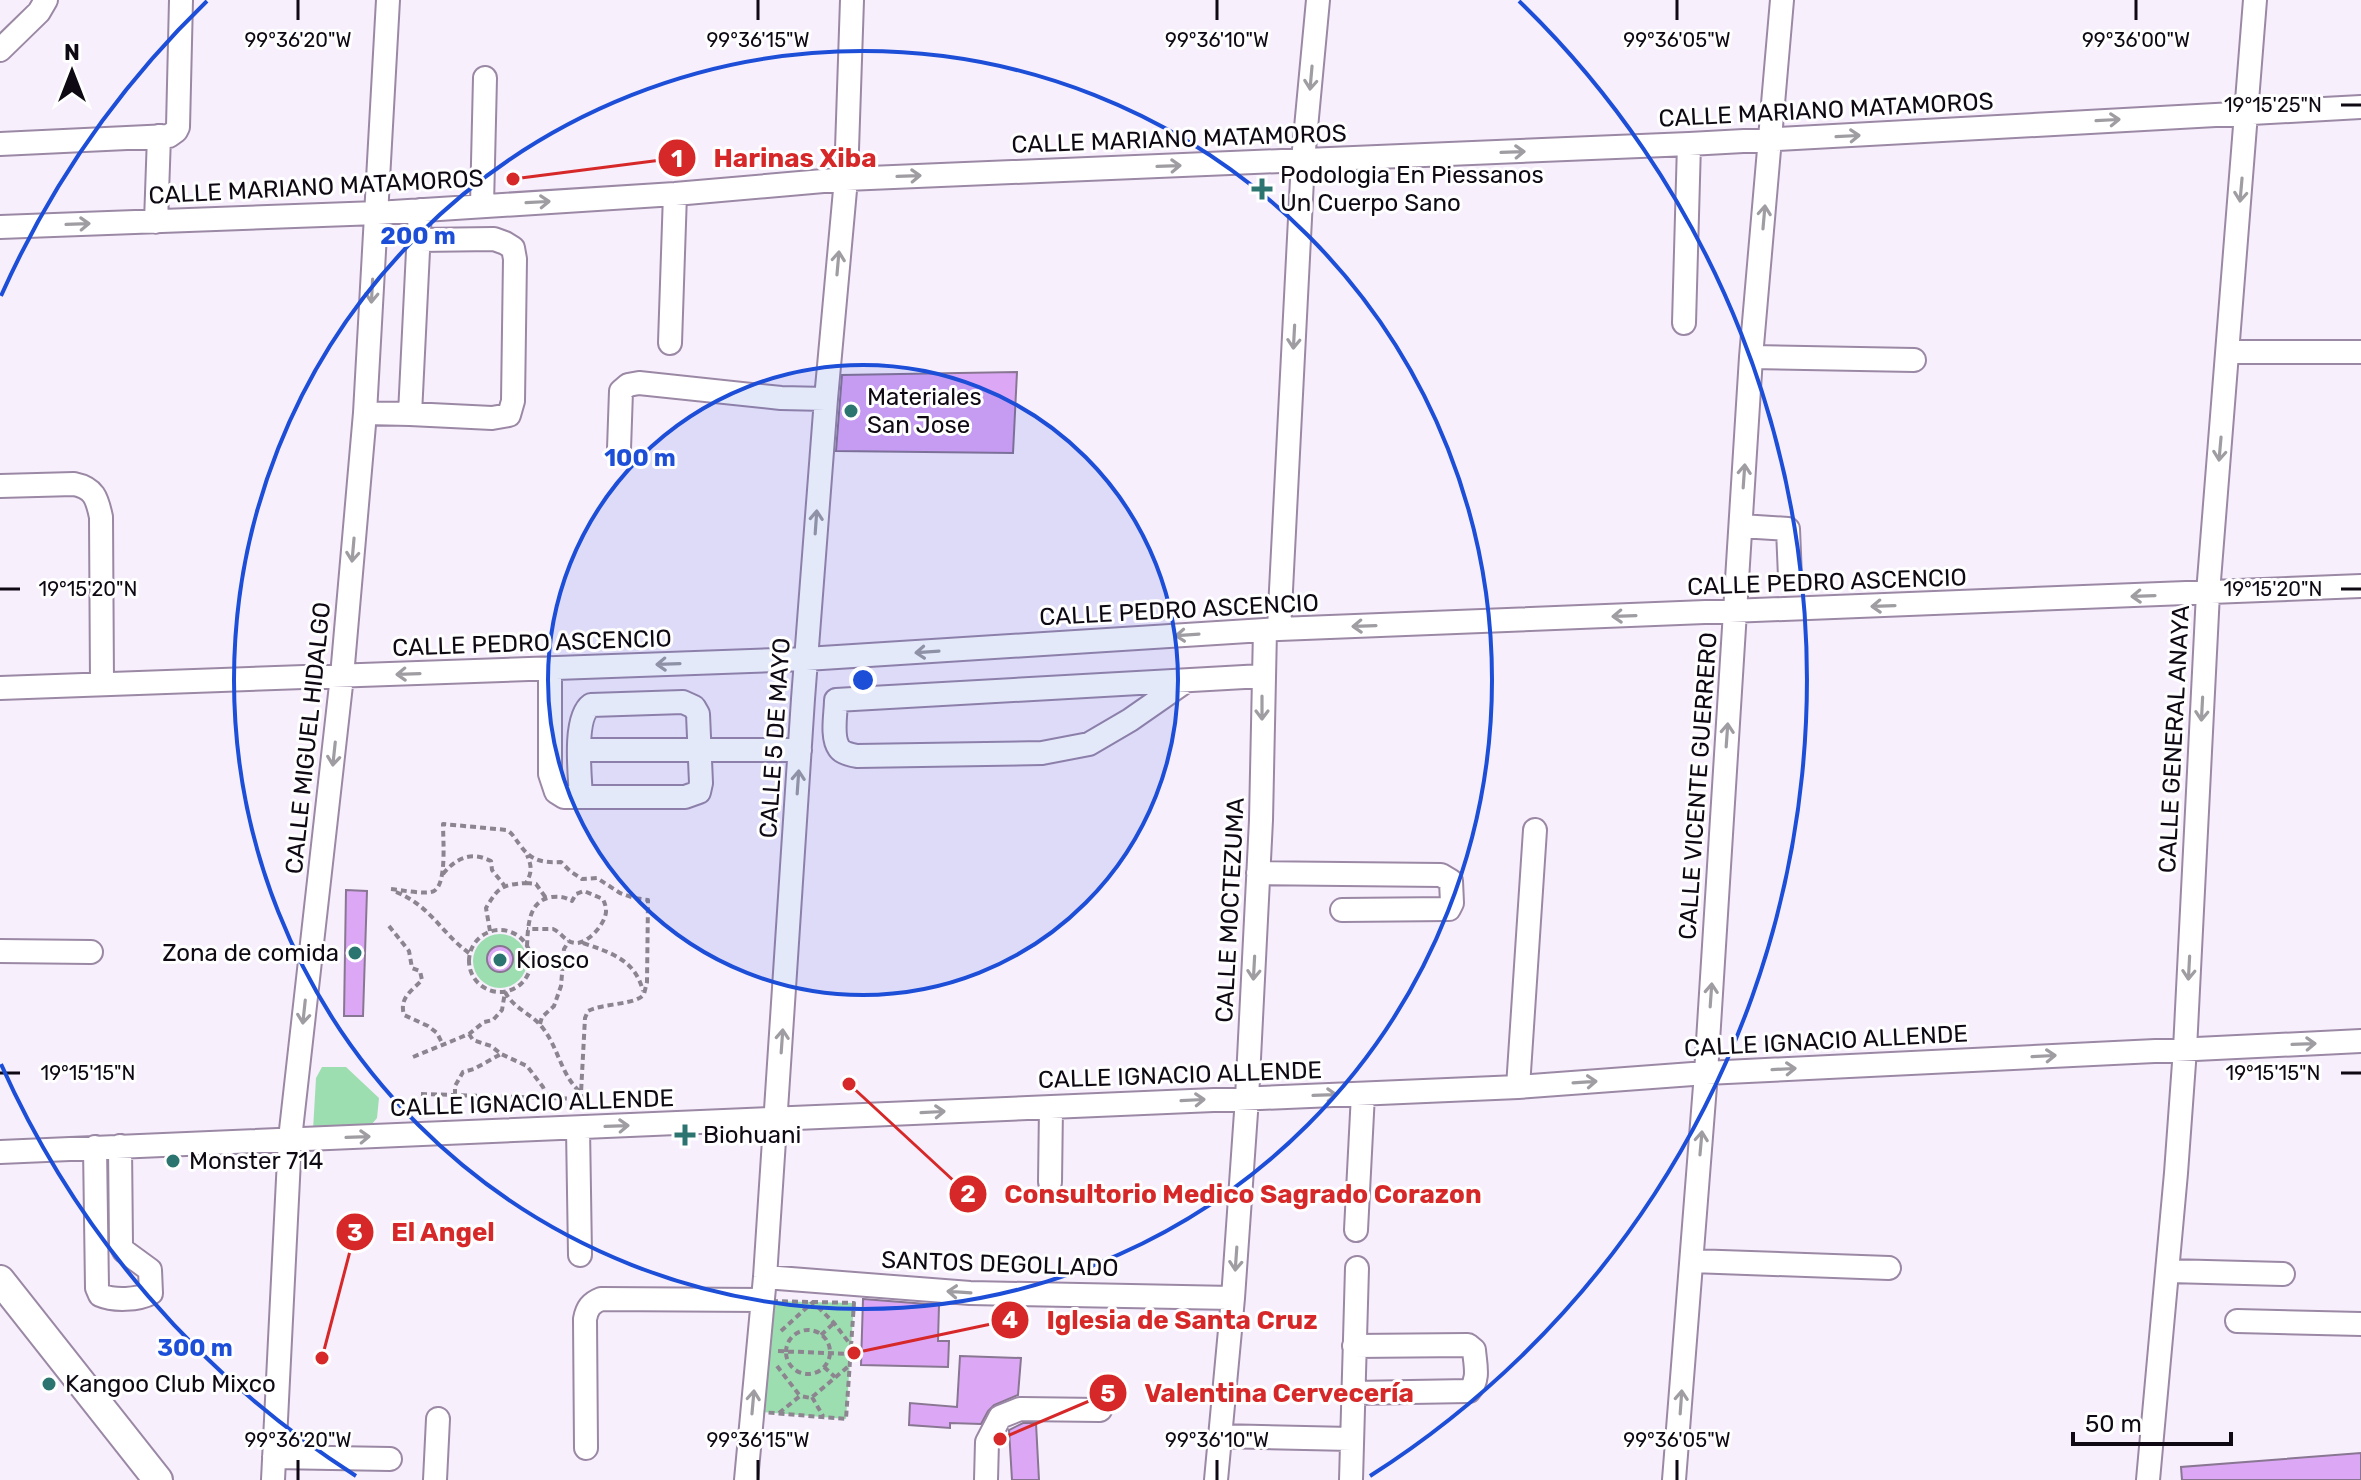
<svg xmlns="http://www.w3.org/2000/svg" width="2361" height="1480" viewBox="0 0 2361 1480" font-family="Rubik,sans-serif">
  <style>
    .green { fill: #9ddeb1 }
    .building { fill: #dca8f6; stroke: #897692; stroke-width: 2 }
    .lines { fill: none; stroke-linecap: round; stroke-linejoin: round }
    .minor-casing { stroke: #9b88a5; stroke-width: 26 }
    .major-casing { stroke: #9b88a5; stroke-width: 32 }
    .path { stroke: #8c8590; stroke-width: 4; stroke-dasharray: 6 4; stroke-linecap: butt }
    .minor { stroke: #fff; stroke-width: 22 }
    .major { stroke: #fff; stroke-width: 28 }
    .oneway { stroke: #9f9da1 }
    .ticks { fill: none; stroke: #0f0913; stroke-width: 3 }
    .ring { fill: none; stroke: #1d4ed8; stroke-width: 4 }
    .poi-dot { fill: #2c746f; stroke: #fff; stroke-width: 3 }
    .labels { text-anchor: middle; stroke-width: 6; stroke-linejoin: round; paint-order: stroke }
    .street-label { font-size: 24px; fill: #0f0913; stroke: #fff }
    .poi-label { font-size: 24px; fill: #0f0913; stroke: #fff; text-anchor: start }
    .ticks-label { font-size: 20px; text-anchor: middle; fill: #0f0913; stroke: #fff; stroke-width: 6; stroke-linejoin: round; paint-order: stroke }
    .centre { fill: #1d4ed8; stroke: #fff; stroke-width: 4 }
    .ring-label { font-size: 24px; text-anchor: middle; font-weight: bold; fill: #1d4ed8; stroke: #fff; stroke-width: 6; stroke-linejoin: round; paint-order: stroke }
    .leader { fill: none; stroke: #d62828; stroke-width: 3 }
    .callout-dot { fill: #d62828; stroke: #fff; stroke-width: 3 }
    .mark-label { font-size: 24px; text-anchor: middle; font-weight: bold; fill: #fff }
    .callout-label { font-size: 26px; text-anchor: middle; font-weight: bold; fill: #d62828; stroke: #fff; stroke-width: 6; stroke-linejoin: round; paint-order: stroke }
  </style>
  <rect width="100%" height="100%" fill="#f7effc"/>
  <path class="green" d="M473 961a27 27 0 1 1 54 0a27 27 0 1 1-54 0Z
    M322 1067H346L379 1098 377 1118 368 1129 313 1130 316 1078Z
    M772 1301 854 1303 846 1419 761 1412Z"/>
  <path class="building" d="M1017 372 1013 453 836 451 842 375Z
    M346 890 367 891 363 1016H344Z
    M487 959a13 13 0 1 1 26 0a13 13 0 1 1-26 0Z
    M863 1299 939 1305 938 1341H949L948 1367 861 1365Z
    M960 1356 1021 1358 1018 1395 994 1405 988 1411 981 1424 950 1423V1428L909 1425 910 1403 957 1407Z
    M1023 1423H1036L1039 1480H1012L1009 1430Z
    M2361 1453V1480H2182L2181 1467Z"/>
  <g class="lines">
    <defs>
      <path id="minor" d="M0 50 39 12 46 0
        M0 144 169 136 176 131 178 127 181 0
        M482 205 485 78
        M156 222 159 136
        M0 227 377 213 675 194 846 179 1689 144 2361 107
        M419 240 494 239 505 243 513 248 515 259 513 401 509 415 492 418 410 414 420 210
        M1684 323 1689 144
        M670 343 675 194
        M2228 352H2361
        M1751 357 1914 360
        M365 413 410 414
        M619 449 621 391 628 385 639 383 781 398 826 399
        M0 486 74 484C94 488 97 498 101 517L102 684
        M1741 526 1788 529 1790 577
        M1279 629 1303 160 1318 0
        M550 668V774L556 792 564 797H685L699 792 701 783 698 714 694 707 683 702 591 705C573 718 580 776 581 797
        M1186 681 1130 720 1089 744 1042 753 857 756C851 755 842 753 839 748 831 737 836 713 836 700L1262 676
        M0 688 806 659 1279 629 2361 586
        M579 750H800
        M1258 873 1441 875 1451 881 1452 903 1449 909 1342 910
        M0 951 91 952
        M1518 1087 1535 830
        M578 1128 580 1255
        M95 1147 97 1288 100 1295C114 1301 138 1300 151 1293L150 1270 124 1251 121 1245 120 1146
        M0 1152 1518 1087 1706 1073 2361 1041
        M1050 1182 1051 1107
        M1356 1230 1363 1094
        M1692 1261 1889 1268
        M2169 1271 2283 1274
        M765 1277 970 1293 1233 1298
        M2237 1321 2361 1324
        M1353 1393 1469 1391C1480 1380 1475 1364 1474 1350L1468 1345 1354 1346
        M1219 1436 1351 1439
        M586 1448 585 1319C587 1308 591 1303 601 1299L762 1300
        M274 1457 390 1459
        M273 1480 290 1139 342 676 365 413 388 0
        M435 1480 438 1419
        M746 1480 765 1277 803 699 826 399 846 179 852 0
        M986 1480 987 1442 1000 1417 1020 1409 1100 1410
        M1216 1480 1233 1298 1247 1098 1261 820 1265 630
        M1351 1480 1357 1268
        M1674 1480 1706 1073 1751 357 1782 0
        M2148 1480 2176 1173 2185 1049 2208 593 2255 0"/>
      <path id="major" d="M0 1280 158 1480"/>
    </defs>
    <use href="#minor" class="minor-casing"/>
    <use href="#major" class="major-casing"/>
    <path class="path" d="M443 874C456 858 471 851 491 861L492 870 504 885
      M526 883 536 884 546 898
      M391 889C400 890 427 895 434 891 447 884 443 839 443 824L507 830C514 835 515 839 520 845 531 861 543 863 561 862L570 871 582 879 597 878 620 893 634 898 648 900 647 982C647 982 644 994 644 994 637 1005 603 1003 588 1011L585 1018 581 1093
      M396 892C431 906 441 933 469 953
      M389 926 409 951 412 968 420 971 422 980C412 991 399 997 404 1015L428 1026 437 1033 443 1045
      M469 961a31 31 0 1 1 62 0a31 31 0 1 1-62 0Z
      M490 931 486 908C499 886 502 885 526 883 532 873 532 866 527 855
      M583 943C612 953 635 960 643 991
      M527 946C528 927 528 900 552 897 560 896 565 897 572 901L576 894 584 891 603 899C605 904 606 906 606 912 605 924 588 944 575 943 565 942 562 933 553 929H527
      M505 992C515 1010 531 1013 542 1027 559 1048 560 1074 581 1093L582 1103
      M540 1024 542 1017 554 1006 561 986 564 949 569 941
      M469 1034 473 1040 491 1046 501 1054 527 1066 543 1087 547 1097
      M413 1057 469 1034 484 1022 493 1020 502 1010 505 992
      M421 1094 582 1099
      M455 1095V1086L463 1072 474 1069 501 1054
      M772 1301 854 1303 846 1419 761 1412Z
      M786 1352a22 22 0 1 1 44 0a22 22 0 1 1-44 0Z
      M781 1331 813 1302 834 1323 850 1344
      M821 1335 834 1323
      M778 1351 851 1354
      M777 1366 800 1396
      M824 1367 835 1377
      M812 1397 823 1416
      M779 1413 800 1396 811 1398 850 1365"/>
    <use href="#minor" class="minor"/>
    <use href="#major" class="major"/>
  </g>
  <defs><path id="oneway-shaft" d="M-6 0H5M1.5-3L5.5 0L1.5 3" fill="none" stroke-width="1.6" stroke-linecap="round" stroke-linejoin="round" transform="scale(2)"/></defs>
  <g class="oneway">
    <use href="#oneway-shaft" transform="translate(1311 78) rotate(95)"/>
    <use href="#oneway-shaft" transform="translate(2108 120) rotate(-3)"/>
    <use href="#oneway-shaft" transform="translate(1848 136) rotate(-3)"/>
    <use href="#oneway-shaft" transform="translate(1513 152) rotate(-2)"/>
    <use href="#oneway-shaft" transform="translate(1169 166) rotate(-2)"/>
    <use href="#oneway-shaft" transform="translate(909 176) rotate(-2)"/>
    <use href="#oneway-shaft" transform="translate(2241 190) rotate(95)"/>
    <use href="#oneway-shaft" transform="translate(538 202) rotate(-3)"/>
    <use href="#oneway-shaft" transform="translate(1764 217) rotate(-85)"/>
    <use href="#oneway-shaft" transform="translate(78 224) rotate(-2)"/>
    <use href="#oneway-shaft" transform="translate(838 263) rotate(-85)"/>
    <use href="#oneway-shaft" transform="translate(372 291) rotate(93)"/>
    <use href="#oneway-shaft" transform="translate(1294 337) rotate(93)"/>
    <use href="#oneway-shaft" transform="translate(2220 449) rotate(95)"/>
    <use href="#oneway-shaft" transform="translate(1744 476) rotate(-86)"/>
    <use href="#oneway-shaft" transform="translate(816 522) rotate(-86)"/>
    <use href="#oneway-shaft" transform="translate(353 550) rotate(95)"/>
    <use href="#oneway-shaft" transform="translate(2143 596) rotate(178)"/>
    <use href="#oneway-shaft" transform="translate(1883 606) rotate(178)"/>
    <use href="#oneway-shaft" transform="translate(1624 616) rotate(178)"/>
    <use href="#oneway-shaft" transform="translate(1364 626) rotate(178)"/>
    <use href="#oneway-shaft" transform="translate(1187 635) rotate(176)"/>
    <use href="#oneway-shaft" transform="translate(927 652) rotate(176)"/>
    <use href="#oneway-shaft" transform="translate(668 664) rotate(178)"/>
    <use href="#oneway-shaft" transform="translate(408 674) rotate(178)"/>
    <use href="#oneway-shaft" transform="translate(1262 708) rotate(90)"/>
    <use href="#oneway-shaft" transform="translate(2202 709) rotate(93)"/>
    <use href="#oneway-shaft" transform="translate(1727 735) rotate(-86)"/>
    <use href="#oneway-shaft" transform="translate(334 754) rotate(96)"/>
    <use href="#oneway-shaft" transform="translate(798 782) rotate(-86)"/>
    <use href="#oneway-shaft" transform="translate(1254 968) rotate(93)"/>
    <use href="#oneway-shaft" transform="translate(2189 968) rotate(93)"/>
    <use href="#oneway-shaft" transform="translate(1711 995) rotate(-86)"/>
    <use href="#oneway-shaft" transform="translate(304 1012) rotate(96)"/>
    <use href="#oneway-shaft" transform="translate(782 1041) rotate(-86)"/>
    <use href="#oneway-shaft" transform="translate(2304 1044) rotate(-2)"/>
    <use href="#oneway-shaft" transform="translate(2044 1056) rotate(-3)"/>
    <use href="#oneway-shaft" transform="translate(1784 1069) rotate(-3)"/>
    <use href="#oneway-shaft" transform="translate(1585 1082) rotate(-4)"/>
    <use href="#oneway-shaft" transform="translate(1325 1095) rotate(-2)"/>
    <use href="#oneway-shaft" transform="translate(1193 1100) rotate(-3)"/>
    <use href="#oneway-shaft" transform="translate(933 1112) rotate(-3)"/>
    <use href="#oneway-shaft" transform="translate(617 1126) rotate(-2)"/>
    <use href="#oneway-shaft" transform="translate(358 1137) rotate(-2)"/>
    <use href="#oneway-shaft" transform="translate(1701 1143) rotate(-85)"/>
    <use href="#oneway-shaft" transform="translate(1236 1259) rotate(94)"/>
    <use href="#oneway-shaft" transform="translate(959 1292) rotate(-176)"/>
    <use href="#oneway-shaft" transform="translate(753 1402) rotate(-85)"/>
    <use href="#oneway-shaft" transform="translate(1681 1402) rotate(-86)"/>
  </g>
  <path class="ticks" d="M298 0V20M758 0V20M1217 0V20M1677 0V20M2136 0V20M2341 105H2361M0 589H20M2341 589H2361M0 1073H20M2341 1073H2361M298 1460V1480M758 1460V1480M1217 1460V1480M1677 1460V1480"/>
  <circle cx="863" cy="680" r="315" fill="#1d4ed8" fill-opacity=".12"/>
  <g class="ring">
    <circle cx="863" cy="680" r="315"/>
    <circle cx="863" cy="680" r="629"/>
    <path d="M356 1476A944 944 0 0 1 1 1064M1 296A944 944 0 0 1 207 1M1519 1A944 944 0 0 1 1370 1476"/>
  </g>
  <g class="poi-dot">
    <path d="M1258 177h8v8h8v8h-8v8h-8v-8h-8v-8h8z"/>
    <circle cx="851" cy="411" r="8"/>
    <circle cx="355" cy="953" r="8"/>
    <circle cx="500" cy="960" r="8"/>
    <path d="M681 1123h8v8h8v8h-8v8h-8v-8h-8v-8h8z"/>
    <circle cx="173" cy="1161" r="8"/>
    <circle cx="49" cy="1384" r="8"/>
  </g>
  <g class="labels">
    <g class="street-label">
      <text transform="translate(1826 110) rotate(-3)" y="8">CALLE MARIANO MATAMOROS</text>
      <text transform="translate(1179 139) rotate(-2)" y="8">CALLE MARIANO MATAMOROS</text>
      <text transform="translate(316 187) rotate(-3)" y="8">CALLE MARIANO MATAMOROS</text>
      <text transform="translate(1827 582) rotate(-2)" y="8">CALLE PEDRO ASCENCIO</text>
      <text transform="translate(1179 610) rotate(-3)" y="8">CALLE PEDRO ASCENCIO</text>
      <text transform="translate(532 643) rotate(-2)" y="8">CALLE PEDRO ASCENCIO</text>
      <text transform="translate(308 738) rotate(-84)" y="8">CALLE MIGUEL HIDALGO</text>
      <text transform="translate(775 738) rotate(-86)" y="8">CALLE 5 DE MAYO</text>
      <text transform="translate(2174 739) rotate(-87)" y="8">CALLE GENERAL ANAYA</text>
      <text transform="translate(1698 786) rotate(-86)" y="8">CALLE VICENTE GUERRERO</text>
      <text transform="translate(1230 910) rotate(-87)" y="8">CALLE MOCTEZUMA</text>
      <text transform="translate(1826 1041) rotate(-3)" y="8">CALLE IGNACIO ALLENDE</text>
      <text transform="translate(1180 1075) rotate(-2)" y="8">CALLE IGNACIO ALLENDE</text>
      <text transform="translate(532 1103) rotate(-2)" y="8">CALLE IGNACIO ALLENDE</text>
      <text transform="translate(1000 1264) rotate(2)" y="8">SANTOS DEGOLLADO</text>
    </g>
    <g class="poi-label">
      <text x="1280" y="183">Podologia En Piessanos<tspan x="1280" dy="28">Un Cuerpo Sano</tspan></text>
      <text x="867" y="405">Materiales<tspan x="867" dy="28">San Jose</tspan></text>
      <text x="339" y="961" text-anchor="end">Zona de comida</text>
      <text x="516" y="968">Kiosco</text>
      <text x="703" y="1143">Biohuani</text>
      <text x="189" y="1169">Monster 714</text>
      <text x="65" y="1392">Kangoo Club Mixco</text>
    </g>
  </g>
  <g class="ticks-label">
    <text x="298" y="47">99°36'20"W</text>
    <text x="758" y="47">99°36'15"W</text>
    <text x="1217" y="47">99°36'10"W</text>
    <text x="1677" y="47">99°36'05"W</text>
    <text x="2136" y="47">99°36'00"W</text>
    <text x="2273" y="112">19°15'25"N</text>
    <text x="88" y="596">19°15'20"N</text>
    <text x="2273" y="596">19°15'20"N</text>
    <text x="88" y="1080">19°15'15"N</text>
    <text x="2273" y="1080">19°15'15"N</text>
    <text x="298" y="1447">99°36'20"W</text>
    <text x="758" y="1447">99°36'15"W</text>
    <text x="1217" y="1447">99°36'10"W</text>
    <text x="1677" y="1447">99°36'05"W</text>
  </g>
  <circle cx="863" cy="680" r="12" class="centre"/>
  <g class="ring-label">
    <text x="418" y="244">200 m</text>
    <text x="640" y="466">100 m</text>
    <text x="195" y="1356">300 m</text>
  </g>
  <path class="leader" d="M513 179L677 158M849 1084L968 1194M322 1358L355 1232M854 1353L1010 1320M1000 1439L1108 1393"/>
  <g class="callout-dot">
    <circle cx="513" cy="179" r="8"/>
    <circle cx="849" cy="1084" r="8"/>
    <circle cx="322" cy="1358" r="8"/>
    <circle cx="854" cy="1353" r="8"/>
    <circle cx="1000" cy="1439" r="8"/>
    <circle cx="677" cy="158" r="20"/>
    <circle cx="968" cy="1194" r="20"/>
    <circle cx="355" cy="1232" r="20"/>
    <circle cx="1010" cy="1320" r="20"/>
    <circle cx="1108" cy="1393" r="20"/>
  </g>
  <g class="mark-label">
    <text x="677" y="167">1</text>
    <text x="968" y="1202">2</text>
    <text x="355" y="1241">3</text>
    <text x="1010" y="1328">4</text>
    <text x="1108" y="1402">5</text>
  </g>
  <g class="callout-label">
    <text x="795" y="167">Harinas Xiba</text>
    <text x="1243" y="1203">Consultorio Medico Sagrado Corazon</text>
    <text x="443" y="1241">El Angel</text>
    <text x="1182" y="1329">Iglesia de Santa Cruz</text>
    <text x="1279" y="1402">Valentina Cervecería</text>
  </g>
  <g transform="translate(72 72)" stroke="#ffffff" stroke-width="6" paint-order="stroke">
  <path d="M0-6L14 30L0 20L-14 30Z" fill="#0f0913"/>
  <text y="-12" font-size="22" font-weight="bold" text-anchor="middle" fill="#0f0913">N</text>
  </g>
  <path d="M2073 1432v12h158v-12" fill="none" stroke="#0f0913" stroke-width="4"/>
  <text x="2085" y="1432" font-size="24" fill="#0f0913" stroke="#ffffff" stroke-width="6" paint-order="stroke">50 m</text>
</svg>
